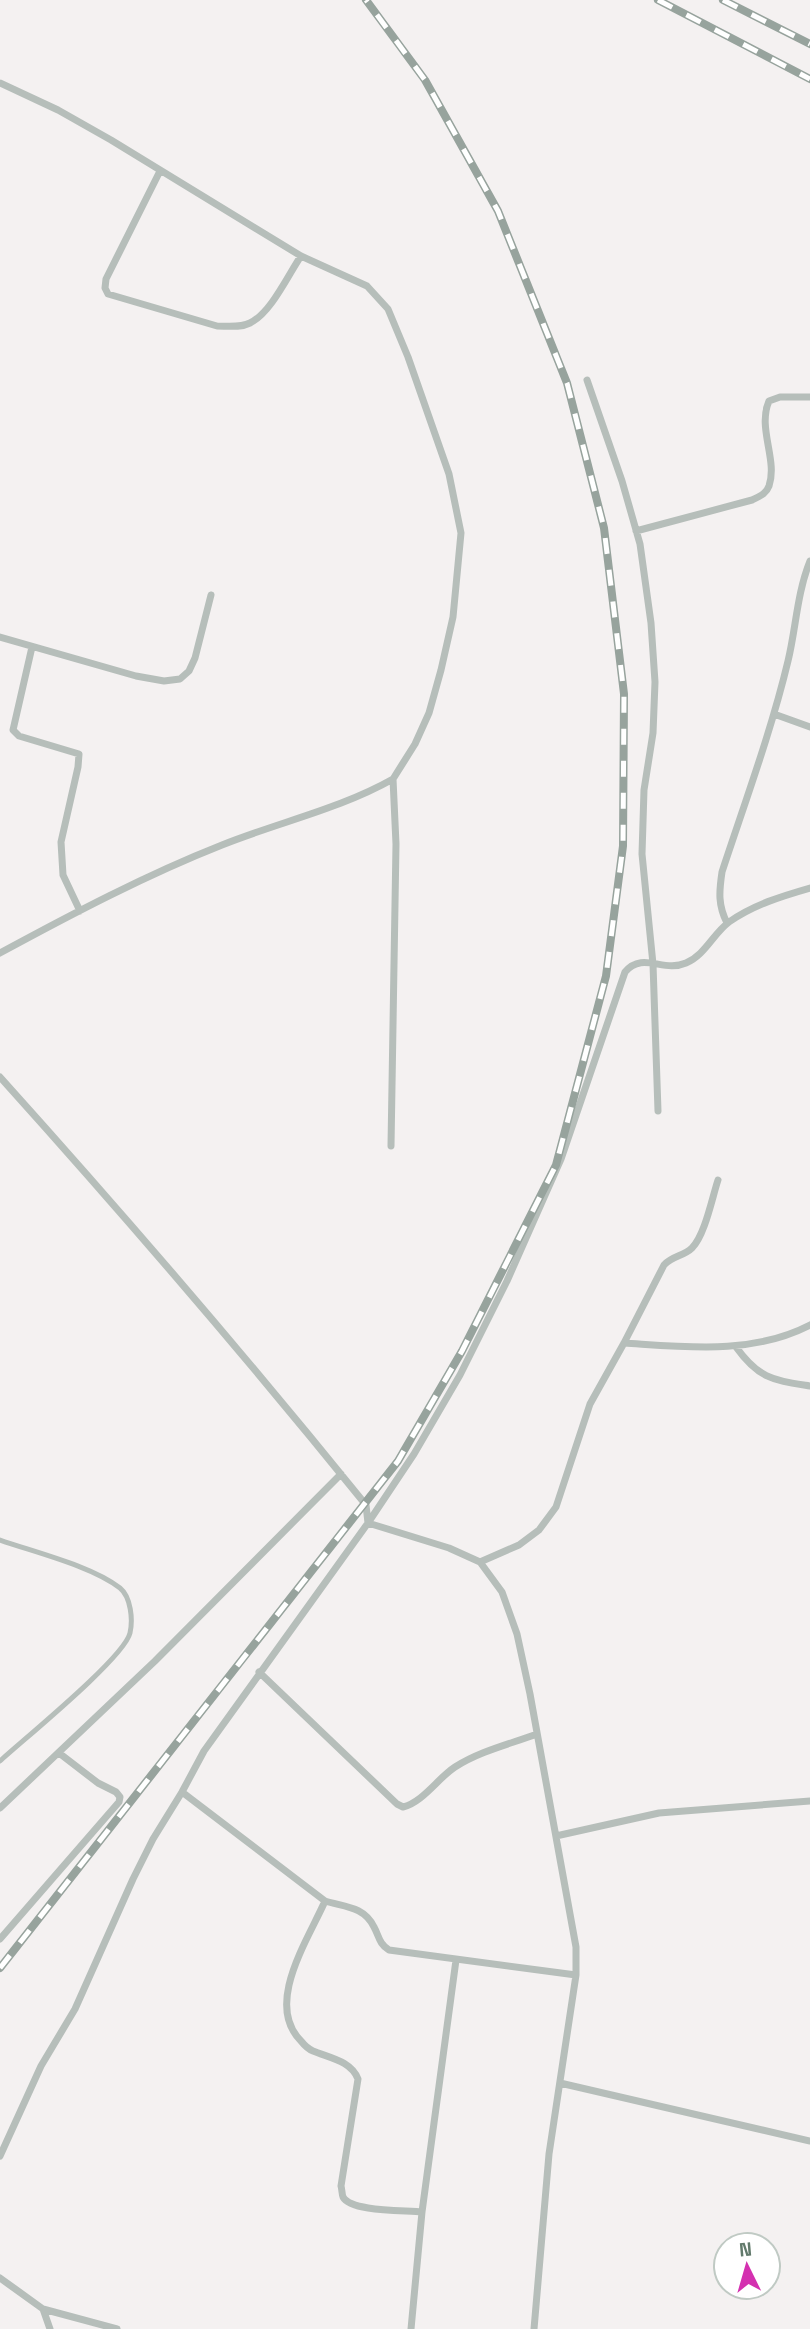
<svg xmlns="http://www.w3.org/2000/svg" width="810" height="2329" viewBox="0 0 810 2329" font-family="'Space Grotesk',sans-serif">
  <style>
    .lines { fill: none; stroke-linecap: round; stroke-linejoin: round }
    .service { stroke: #b6beba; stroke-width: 5 }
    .minor { stroke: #b6beba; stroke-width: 7 }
    .rail-casing { stroke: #97a39d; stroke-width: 8 }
    .rail { stroke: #fff; stroke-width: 5; stroke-dasharray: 16; stroke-linecap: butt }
  </style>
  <rect width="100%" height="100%" fill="#f4f1f1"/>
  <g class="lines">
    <path class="service" d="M0 1540C34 1552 92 1566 120 1588 131 1597 133 1620 130 1633 124 1658 24 1739 0 1761"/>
    <path class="minor" d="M0 83 58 110 111 140 301 256 367 286 388 309 408 357 449 474 461 533 453 617 441 670 429 713 415 744 393 779 396 844 391 1146
      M160 171 106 279 105 288 108 294 217 326C228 326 240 328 250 323 271 313 288 275 301 256
      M587 380 622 481 640 544 651 623 655 682 653 733 644 790 642 854 653 964 658 1111
      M636 531 752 500C760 496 766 494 769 486 778 460 757 428 769 401L780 397H810
      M0 637 136 676 164 681 180 679 189 671 195 658 211 595
      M32 647 13 730 19 736 79 754 78 767 61 842 63 875 80 911
      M774 714 810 727
      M727 923C718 905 719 892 722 872 745 802 771 732 788 661 796 628 797 593 810 561
      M0 953C72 914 146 875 222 845 279 822 340 809 393 779
      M0 1077C126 1217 248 1359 366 1505L368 1523 449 1548 480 1562 502 1592 517 1634 530 1694 576 1947V1975L549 2154 534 2329
      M624 1343 664 1265C672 1256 684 1256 692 1248 705 1235 712 1198 718 1180
      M736 1347C759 1379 773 1380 810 1386
      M480 1562 519 1545 539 1530 556 1507 590 1404 624 1343C687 1347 752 1355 810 1325
      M259 1672 397 1804 403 1807C423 1802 438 1778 455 1767 480 1751 510 1744 537 1734
      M182 1792 325 1901C344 1907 364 1906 374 1927 379 1936 379 1944 389 1950L576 1975
      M0 1808 155 1661 341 1474
      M556 1836 659 1813 810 1801
      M325 1901C308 1940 264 2004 301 2041 305 2046 308 2049 313 2051 330 2058 351 2061 358 2079L341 2186C342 2189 342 2195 343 2197 351 2212 405 2210 422 2212
      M0 1939 119 1802 120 1797 116 1792 98 1783 59 1753
      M560 2083 810 2141
      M0 2156 41 2066 75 2009 133 1879 153 1839 182 1792 204 1751 368 1523 414 1454 460 1375 507 1281 561 1159 625 972C643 951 663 973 686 963 705 955 713 934 729 922 753 905 782 896 810 888
      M0 2278 43 2309 117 2329
      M43 2309 50 2329
      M411 2329 422 2212 456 1960"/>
    <defs>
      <path id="rail" d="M658 0 810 79
        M723 0 810 44
        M0 1968 398 1461 462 1351 556 1165 606 976 623 846 624 694 604 528 567 383 498 211 425 80 366 0"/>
    </defs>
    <use href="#rail" class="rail-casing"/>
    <use href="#rail" class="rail"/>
  </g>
  <g transform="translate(747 2266) rotate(355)"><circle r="33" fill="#ffffff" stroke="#c0cac4" stroke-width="2"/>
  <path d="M0-5L12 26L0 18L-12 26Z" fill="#d431b0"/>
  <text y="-10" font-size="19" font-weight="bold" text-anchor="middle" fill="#627a6c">N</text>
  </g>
</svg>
